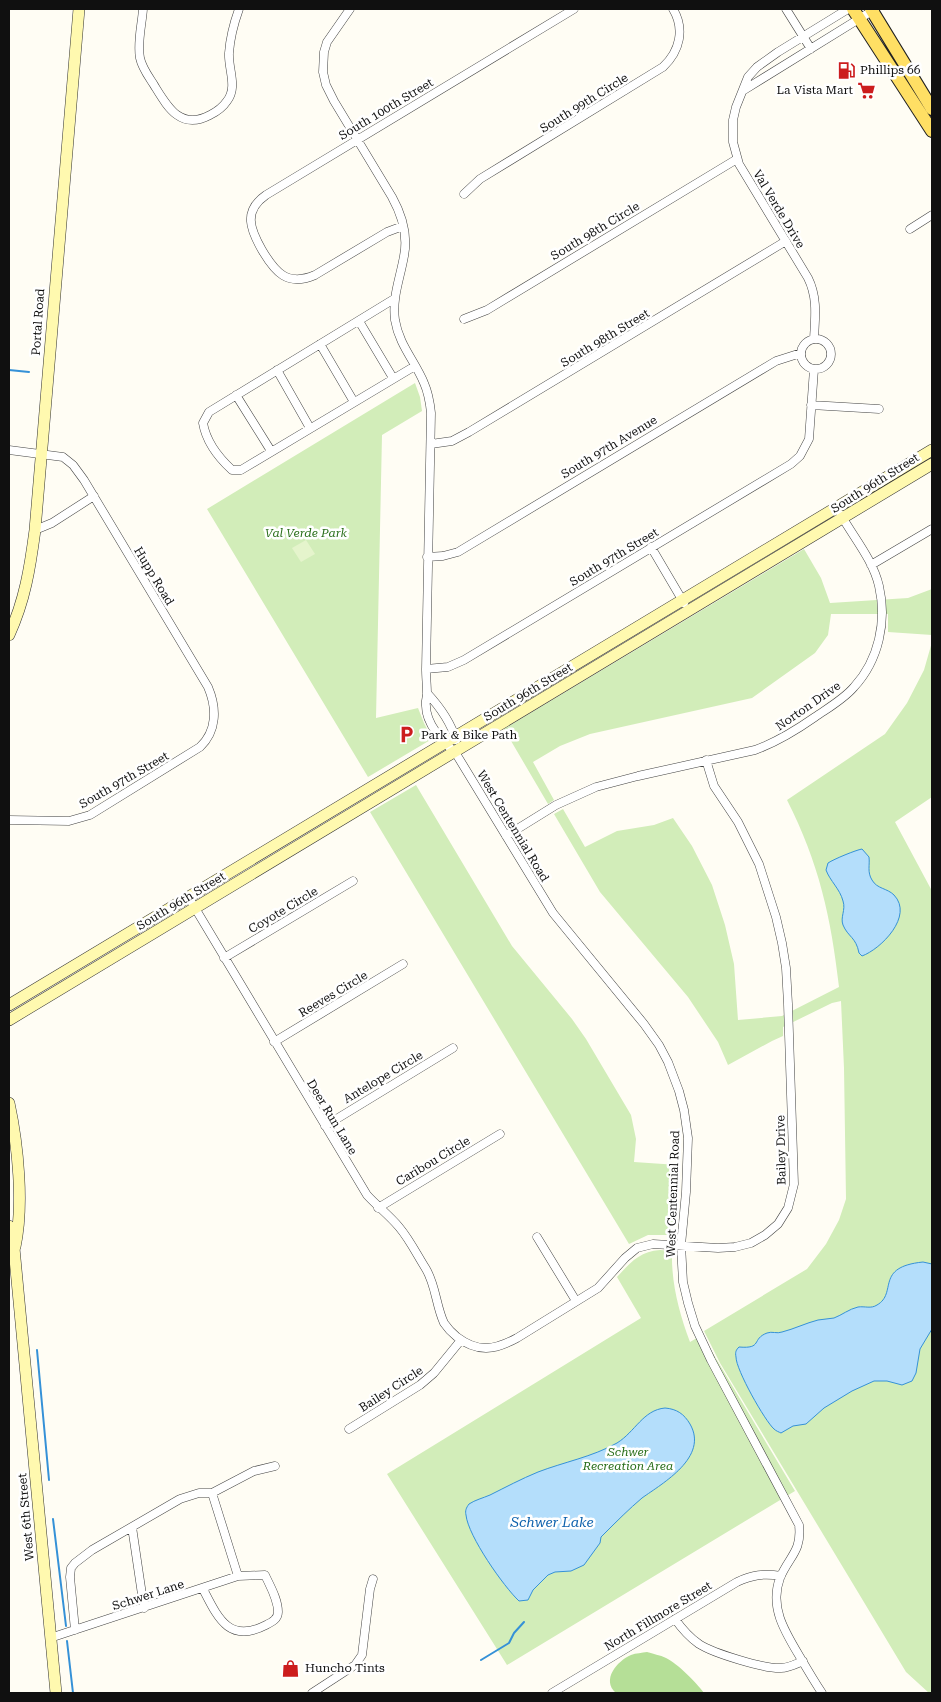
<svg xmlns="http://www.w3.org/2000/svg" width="941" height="1702" viewBox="0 0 941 1702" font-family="'Roboto Serif',serif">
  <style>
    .green { fill: #d2edb9 }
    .forest { fill: #b5df97 }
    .pitch { fill: #e5f4cc }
    .water { fill: #b4defb; stroke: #3591d7 }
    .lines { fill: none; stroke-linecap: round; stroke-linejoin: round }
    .stream { stroke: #3591d7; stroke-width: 2 }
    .street-casing { stroke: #434343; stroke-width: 9 }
    .secondary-casing { stroke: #323232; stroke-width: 12 }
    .primary-casing { stroke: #212121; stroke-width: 14 }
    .street { stroke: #fff; stroke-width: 8 }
    .secondary { stroke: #fff9af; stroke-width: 11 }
    .primary { stroke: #ffdf64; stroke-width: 12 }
    .labels { text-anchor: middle; stroke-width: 5; stroke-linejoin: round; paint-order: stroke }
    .poi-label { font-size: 12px; fill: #101010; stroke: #fff; text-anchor: start }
    .street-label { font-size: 12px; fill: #101010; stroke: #fff }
    .park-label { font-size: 12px; font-style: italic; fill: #296e1a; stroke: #fff }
    .water-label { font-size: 14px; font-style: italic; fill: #0e62ad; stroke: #fff }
  </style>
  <rect width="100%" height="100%" fill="#fffdf4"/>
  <path class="green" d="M415 383 420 397 422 411 382 435 376 718 418 708 424 723 432 739 368 777 207 509Z
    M804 549 821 578 830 603 908 598 932 589V635L888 632V614H831L828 635 815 653 752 698 590 734 560 746 533 762 554 800 548 804 504 729Z
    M932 642V797L895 822 932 891V1693H929L906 1672 720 1363 704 1331 807 1269 826 1244 839 1220 846 1199 844 1068 841 1001 832 1003 783 1027V1036L772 1041 728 1065 718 1042 688 997 600 892 554 814 563 809 585 847 617 831 654 825 673 818 692 846 712 885 725 925 734 964 738 1020 782 1016 839 987C831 917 819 863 787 800L885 734 907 703 924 670Z
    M416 785 512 946 572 1019 586 1039 631 1115 636 1139 634 1162 678 1165 673 1235H648L629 1244 370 812Z
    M660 1250 672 1251C671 1282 679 1313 690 1342L702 1335 795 1491 507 1665 387 1474 641 1318 617 1277C630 1263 640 1251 660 1250Z"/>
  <path class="forest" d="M647 1652C653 1654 660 1655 666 1658 678 1664 696 1682 704 1693H616C601 1680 617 1661 631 1655 636 1653 642 1653 647 1652Z"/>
  <path class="pitch" d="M306 540 315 554 301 562 292 548Z"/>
  <path class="water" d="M862 849 869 857C870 865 867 872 872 880 877 889 887 888 894 895 914 916 881 949 862 956L859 953C856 937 848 937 843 925 840 917 846 910 843 901 840 889 830 881 826 870L828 863C834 859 856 850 862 849Z
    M923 1262 932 1264V1329L920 1349 916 1373 912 1381 902 1385 887 1381H874L852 1391 824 1408 806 1424 793 1426 781 1433C779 1432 776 1431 774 1429 765 1421 736 1370 736 1357 735 1352 736 1350 739 1347 763 1349 751 1339 767 1333 772 1331 777 1334 782 1332 794 1329 806 1323 818 1320 823 1319 829 1319 834 1318 842 1315 849 1309 858 1307 865 1306 871 1309 877 1305 898 1293 874 1267 923 1262Z
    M665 1408C677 1409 684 1414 690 1424 709 1457 663 1483 642 1498 629 1509 617 1521 605 1533L601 1537 600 1543 584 1565 571 1571 555 1572 548 1575 533 1590 528 1600 519 1601C504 1587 468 1536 466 1515 465 1511 466 1508 469 1504 475 1500 483 1498 490 1495 506 1487 521 1479 538 1472 564 1462 592 1457 617 1443 635 1432 643 1410 665 1408Z"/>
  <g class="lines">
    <path class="stream" d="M9 370 29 372
      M37 1350 49 1480
      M53 1519 66 1626
      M67 1641 73 1693
      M481 1660 509 1643 514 1633 524 1622"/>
    <defs>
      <path id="street" d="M143 9C142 24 137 43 140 58 142 68 149 77 154 85 167 106 180 131 210 115 216 112 223 107 227 101 238 87 228 69 229 53 230 38 234 23 239 9
        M350 9 327 42 324 52 323 72 326 85 334 101 392 197C402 215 408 236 404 256 400 279 392 297 395 320 399 345 415 361 424 383 428 392 430 403 431 413L426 669C426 677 427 686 427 694 427 697 425 702 426 706 426 723 442 742 455 752L553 913 644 1024 659 1045 668 1062 679 1091 684 1110 688 1138 686 1192 681 1245 683 1282 688 1303 695 1326 711 1360 799 1525C802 1552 789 1556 780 1578 769 1607 785 1632 800 1657 807 1669 814 1681 822 1693
        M786 9 811 49
        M744 90 875 9
        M464 194 480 179 663 67C680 51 685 29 673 9
        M403 226 387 232 315 275C287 287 275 272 262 250 250 229 243 211 266 195L574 9
        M910 229 932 215
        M394 299 209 412 203 423C206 441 219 458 232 470H241L415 366
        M464 319 487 310 737 159
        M359 321 393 378
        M814 339C815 318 818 298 808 278L739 164 733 142V120L736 107 748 77 757 67 778 52 848 9
        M801 354a15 15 0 1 1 30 0a15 15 0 1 1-30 0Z
        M320 344 354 402
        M277 370 310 428
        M236 395 271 451
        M811 405 879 409
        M431 444 452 441 469 432 786 241
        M9 450 63 457 73 465 84 480 208 687C217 708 217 731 200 747L90 815 69 821 9 820
        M35 530 52 523 94 496
        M651 547 684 603
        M427 557 443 556 458 552 776 361 801 353
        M871 565 932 529
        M426 669 448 667 464 660 791 464 800 456 809 439 814 369
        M427 693C439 706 451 723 456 740
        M506 836 556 805 596 787 638 776 755 750C777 742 795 731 815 717 828 708 844 699 854 687 879 660 887 621 879 586 873 560 854 538 841 515
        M189 898 367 1195C377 1206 390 1216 399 1227 410 1240 417 1255 426 1269 436 1286 436 1306 444 1323 448 1329 452 1333 457 1337 478 1353 495 1350 517 1338L598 1288 625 1258 637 1248 653 1244 718 1248 735 1247 751 1243 765 1235 778 1224 788 1208 794 1184 788 1004 786 968 782 943 776 917 759 864 738 822 714 786 706 760
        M224 958 353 881
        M274 1042 403 964
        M325 1126 453 1048
        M378 1208 500 1134
        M537 1237 576 1301
        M349 1429 420 1385 434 1373 461 1340
        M132 1527 144 1608
        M203 1589C218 1618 229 1644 266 1625 272 1622 278 1619 278 1612 278 1599 270 1586 265 1575L238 1576
        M675 1619C682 1629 689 1637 699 1644 713 1653 764 1669 781 1668 788 1668 796 1664 803 1661
        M75 1630 70 1577 71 1568 75 1563 92 1550 180 1499 199 1493H212L254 1471 275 1466
        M50 1638 238 1576 212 1493
        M312 1693 355 1665 362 1655 370 1589 373 1579
        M552 1693 737 1582C752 1575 764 1573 781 1576"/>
      <path id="secondary" d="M9 635C25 600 30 568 35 530L79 9
        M9 1005 932 450
        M9 1020 932 464
        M9 1103C18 1145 24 1205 15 1247
        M9 1226 14 1248 56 1693"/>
      <path id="primary" d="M853 9 932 131
        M871 9 932 109"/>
    </defs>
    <use href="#street" class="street-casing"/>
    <use href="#secondary" class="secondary-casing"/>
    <use href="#primary" class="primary-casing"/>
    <use href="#street" class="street"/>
    <use href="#secondary" class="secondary"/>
    <use href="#primary" class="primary"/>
  </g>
  <defs>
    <symbol id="fuel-bare" viewBox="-9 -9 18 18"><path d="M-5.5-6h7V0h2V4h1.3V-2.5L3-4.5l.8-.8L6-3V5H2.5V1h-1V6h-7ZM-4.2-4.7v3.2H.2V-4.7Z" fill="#cc1d1e" stroke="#fff" stroke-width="2.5" paint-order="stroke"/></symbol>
    <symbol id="supermarket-bare" viewBox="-9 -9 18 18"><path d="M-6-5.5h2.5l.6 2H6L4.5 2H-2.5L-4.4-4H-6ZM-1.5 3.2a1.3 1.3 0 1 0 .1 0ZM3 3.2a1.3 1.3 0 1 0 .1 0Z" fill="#cc1d1e" stroke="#fff" stroke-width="2.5" paint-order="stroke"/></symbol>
    <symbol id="parking-bare" viewBox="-9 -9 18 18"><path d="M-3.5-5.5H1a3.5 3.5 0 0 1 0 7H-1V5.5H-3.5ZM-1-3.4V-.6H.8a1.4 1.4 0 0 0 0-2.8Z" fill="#cc1d1e" stroke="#fff" stroke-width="2.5" paint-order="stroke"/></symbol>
    <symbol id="shop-bare" viewBox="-9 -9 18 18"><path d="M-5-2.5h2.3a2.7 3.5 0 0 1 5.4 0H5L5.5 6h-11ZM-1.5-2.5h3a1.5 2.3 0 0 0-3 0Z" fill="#cc1d1e" stroke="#fff" stroke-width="2.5" paint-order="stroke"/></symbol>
  </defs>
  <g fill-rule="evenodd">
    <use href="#fuel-bare" x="834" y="58" width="25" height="25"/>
    <use href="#supermarket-bare" x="854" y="78" width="25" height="25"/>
    <use href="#parking-bare" x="394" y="722" width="25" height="25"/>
    <use href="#shop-bare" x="278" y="1656" width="25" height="25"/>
  </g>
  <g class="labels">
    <g class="poi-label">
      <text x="860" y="74">Phillips 66</text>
      <text x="853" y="94" text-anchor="end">La Vista Mart</text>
      <text x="421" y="739">Park &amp; Bike Path</text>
      <text x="305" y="1672">Huncho Tints</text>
    </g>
    <g class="street-label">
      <text transform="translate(584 103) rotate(-32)" y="4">South 99th Circle</text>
      <text transform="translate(386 109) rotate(-31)" y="4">South 100th Street</text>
      <text transform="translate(779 209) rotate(59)" y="4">Val Verde Drive</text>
      <text transform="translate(595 231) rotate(-31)" y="4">South 98th Circle</text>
      <text transform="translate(38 322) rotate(-86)" y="4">Portal Road</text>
      <text transform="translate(605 338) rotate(-31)" y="4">South 98th Street</text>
      <text transform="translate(609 447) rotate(-31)" y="4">South 97th Avenue</text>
      <text transform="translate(875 483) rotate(-32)" y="4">South 96th Street</text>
      <text transform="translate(614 557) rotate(-31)" y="4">South 97th Street</text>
      <text transform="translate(154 576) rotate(59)" y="4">Hupp Road</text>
      <text transform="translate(528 692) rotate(-31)" y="4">South 96th Street</text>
      <text transform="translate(808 706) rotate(-35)" y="4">Norton Drive</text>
      <text transform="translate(124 780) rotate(-30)" y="4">South 97th Street</text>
      <text transform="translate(513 826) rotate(59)" y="4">West Centennial Road</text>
      <text transform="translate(181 901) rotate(-31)" y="4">South 96th Street</text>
      <text transform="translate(283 910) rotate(-31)" y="4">Coyote Circle</text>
      <text transform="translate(333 994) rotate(-31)" y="4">Reeves Circle</text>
      <text transform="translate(383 1077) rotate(-31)" y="4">Antelope Circle</text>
      <text transform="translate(332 1117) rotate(59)" y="4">Deer Run Lane</text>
      <text transform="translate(781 1150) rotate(-91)" y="4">Bailey Drive</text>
      <text transform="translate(433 1161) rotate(-31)" y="4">Caribou Circle</text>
      <text transform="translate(673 1194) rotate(-88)" y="4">West Centennial Road</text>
      <text transform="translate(391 1389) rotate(-33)" y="4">Bailey Circle</text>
      <text transform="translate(26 1517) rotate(-95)" y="4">West 6th Street</text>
      <text transform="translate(148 1595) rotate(-18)" y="4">Schwer Lane</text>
      <text transform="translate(658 1616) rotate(-31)" y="4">North Fillmore Street</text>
    </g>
    <g class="park-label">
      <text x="306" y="537">Val Verde Park</text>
      <text x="628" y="1456">Schwer<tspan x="628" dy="14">Recreation Area</tspan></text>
    </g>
    <g class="water-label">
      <text x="552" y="1527">Schwer Lake</text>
    </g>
  </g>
  <rect width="941" height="1702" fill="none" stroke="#101010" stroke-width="20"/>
</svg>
